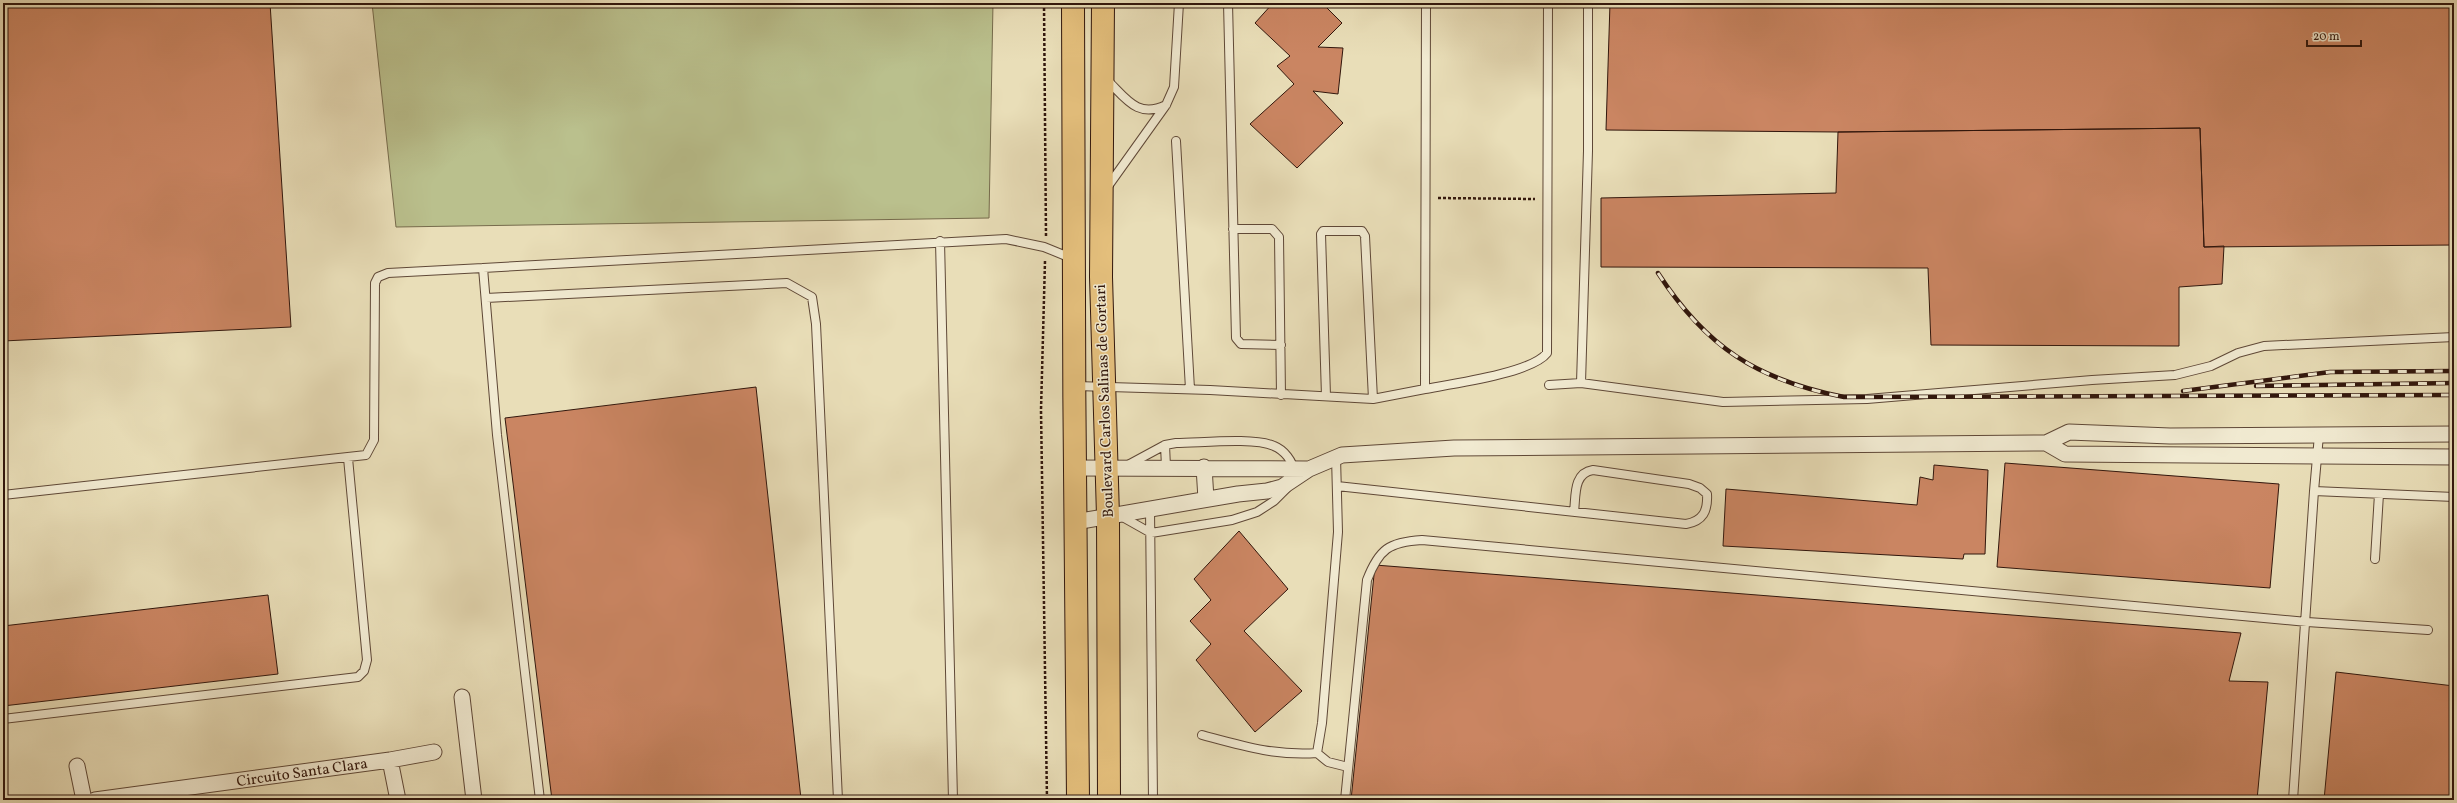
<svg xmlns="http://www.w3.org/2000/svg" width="2457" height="803" viewBox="0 0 2457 803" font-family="Vollkorn,serif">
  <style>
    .green { fill: #bac08d; stroke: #766b4c }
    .building { fill: #ca8562; stroke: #31160c }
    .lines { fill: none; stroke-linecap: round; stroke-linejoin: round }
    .service-casing { stroke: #5f4837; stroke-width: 10 }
    .minor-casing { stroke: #5f4837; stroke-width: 17 }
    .primary-casing { stroke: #31160c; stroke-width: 24 }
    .path { stroke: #31160c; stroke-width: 2.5; stroke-dasharray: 3 2; stroke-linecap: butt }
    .service { stroke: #f1ead1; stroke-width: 8 }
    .minor { stroke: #f1ead1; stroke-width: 15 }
    .primary { stroke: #e4bf7c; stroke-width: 22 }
    .rail-casing { stroke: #31160c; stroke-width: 4.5 }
    .rail { stroke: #f1ead1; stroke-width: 3; stroke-dasharray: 9; stroke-linecap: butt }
    .labels { text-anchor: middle; stroke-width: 3; stroke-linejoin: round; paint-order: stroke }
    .street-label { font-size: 15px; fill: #31160c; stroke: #f1ead1 }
  </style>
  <rect width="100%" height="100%" fill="#e9deb8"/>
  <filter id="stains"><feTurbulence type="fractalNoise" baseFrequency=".005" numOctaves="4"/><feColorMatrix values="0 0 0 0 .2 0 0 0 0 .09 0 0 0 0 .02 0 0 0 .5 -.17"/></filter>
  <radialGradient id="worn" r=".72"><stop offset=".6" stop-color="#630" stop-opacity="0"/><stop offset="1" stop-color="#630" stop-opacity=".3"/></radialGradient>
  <path class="green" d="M372 3H993L989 218 396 227Z"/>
  <path class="building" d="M3 3H270L291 327 3 341Z
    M1273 3H1322L1342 23 1318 47 1343 48 1338 94 1313 91 1343 123 1297 168 1250 124 1294 84 1277 66 1290 56 1255 23Z
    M1610 3H2454V245L2204 247 2200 128 1838 132 1606 130Z
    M2200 128 2204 247 2224 246 2222 284 2179 287V346L1931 345 1928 268 1601 267V198L1836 193 1838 132Z
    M756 387 801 799 552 800 505 418Z
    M2005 463 2279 484 2270 588 1997 567Z
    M1934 465 1988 470 1985 554H1964L1963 559 1723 546 1726 489 1917 505 1920 477 1933 480Z
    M1239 531 1288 589 1244 631 1302 691 1255 732 1196 660 1211 644 1190 621 1211 600 1194 579Z
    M1375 565 2241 633 2229 681 2268 682 2257 800H1351Z
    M268 595 278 674 3 706V626Z
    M2336 672 2454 686V800H2324Z"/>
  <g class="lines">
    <defs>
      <path id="service" d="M1228 3 1236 338 1241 344 1281 345
        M1426 3 1425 389C1452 384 1532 373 1547 353L1548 3
        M1106 79C1126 98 1137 119 1166 105
        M1176 141 1190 389
        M1106 189 1166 105 1174 87 1179 3
        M1233 229H1272L1279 237 1281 395
        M940 241 953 800
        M486 298 787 283 812 297 816 324 838 800
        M1581 383 1588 151V3
        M1549 385 1581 383 1723 402 1867 399 2092 380 2175 375 2211 366 2238 353 2264 346 2454 337
        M1076 386 1210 390 1373 399 1425 389
        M1326 396 1321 234 1323 231H1362L1365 236 1373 399
        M1165 445 1166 467
        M1128 465 1165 445 1176 443C1200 443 1254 437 1274 446 1284 450 1293 461 1294 472
        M1337 486 1686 524C1703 521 1708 511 1707 494L1700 488 1689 484 1593 470C1573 473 1576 496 1574 512
        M2314 491 2319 435
        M3 495 366 455 374 440 375 283 378 277 388 273 483 268
        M1150 509 1153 800
        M1119 515 1151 533 1232 520 1257 512 1274 501 1287 488
        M2375 559 2379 494
        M3 719 358 677 364 671 367 660 348 458
        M1202 735C1243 746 1275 756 1317 753L1322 723 1338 532 1336 457
        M1317 753 1328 762 1348 767
        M540 800 497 435 483 268 1006 239 1044 247 1071 258
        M1345 800 1367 580C1379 549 1389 542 1422 540L2307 622 2428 630
        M2293 800 2314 491 2454 497"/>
      <path id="minor" d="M2046 443 2065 454 2454 457
        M1204 467 1206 499
        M1074 468 1309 469
        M1075 522 1238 494 1267 491 1282 487 1309 469 1342 455 1454 448 2046 443 2069 432 2170 436 2454 434
        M462 697 474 800
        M390 760 398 800
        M77 766 84 800
        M95 800 390 760 434 752"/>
      <path id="primary" d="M1073 3C1073 269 1075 534 1078 800
        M1103 3 1101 277 1108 516 1109 800"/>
    </defs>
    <use href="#service" class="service-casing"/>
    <use href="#minor" class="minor-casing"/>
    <use href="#primary" class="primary-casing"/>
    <path class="path" d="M1044 3 1046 236
      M1438 198 1535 199
      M1045 261 1041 410 1047 800"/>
    <use href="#service" class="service"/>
    <use href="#minor" class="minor"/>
    <use href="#primary" class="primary"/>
    <defs>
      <path id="rail" d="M1658 273C1706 347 1757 380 1844 397L2454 395
        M2256 386 2454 383
        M2183 391 2330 372 2454 371"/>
    </defs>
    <use href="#rail" class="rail-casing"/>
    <use href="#rail" class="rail"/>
  </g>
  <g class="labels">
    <g class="street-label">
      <text transform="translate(1104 401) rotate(-92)" y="5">Boulevard Carlos Salinas de Gortari</text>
      <text transform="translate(302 772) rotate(-8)" y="5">Circuito Santa Clara</text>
    </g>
  </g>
  <rect width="2457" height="803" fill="none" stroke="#e9deb8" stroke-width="16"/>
  <rect x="4" y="4" width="2449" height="795" fill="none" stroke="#31160c" stroke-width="2"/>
  <rect x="8" y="8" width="2441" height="787" fill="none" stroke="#31160c"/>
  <path d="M2307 40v6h54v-6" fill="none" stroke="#31160c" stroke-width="2"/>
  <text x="2313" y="40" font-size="12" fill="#31160c" stroke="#f1ead1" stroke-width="3" paint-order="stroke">20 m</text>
  <rect width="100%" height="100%" filter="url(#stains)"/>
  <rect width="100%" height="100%" fill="url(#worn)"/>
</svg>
